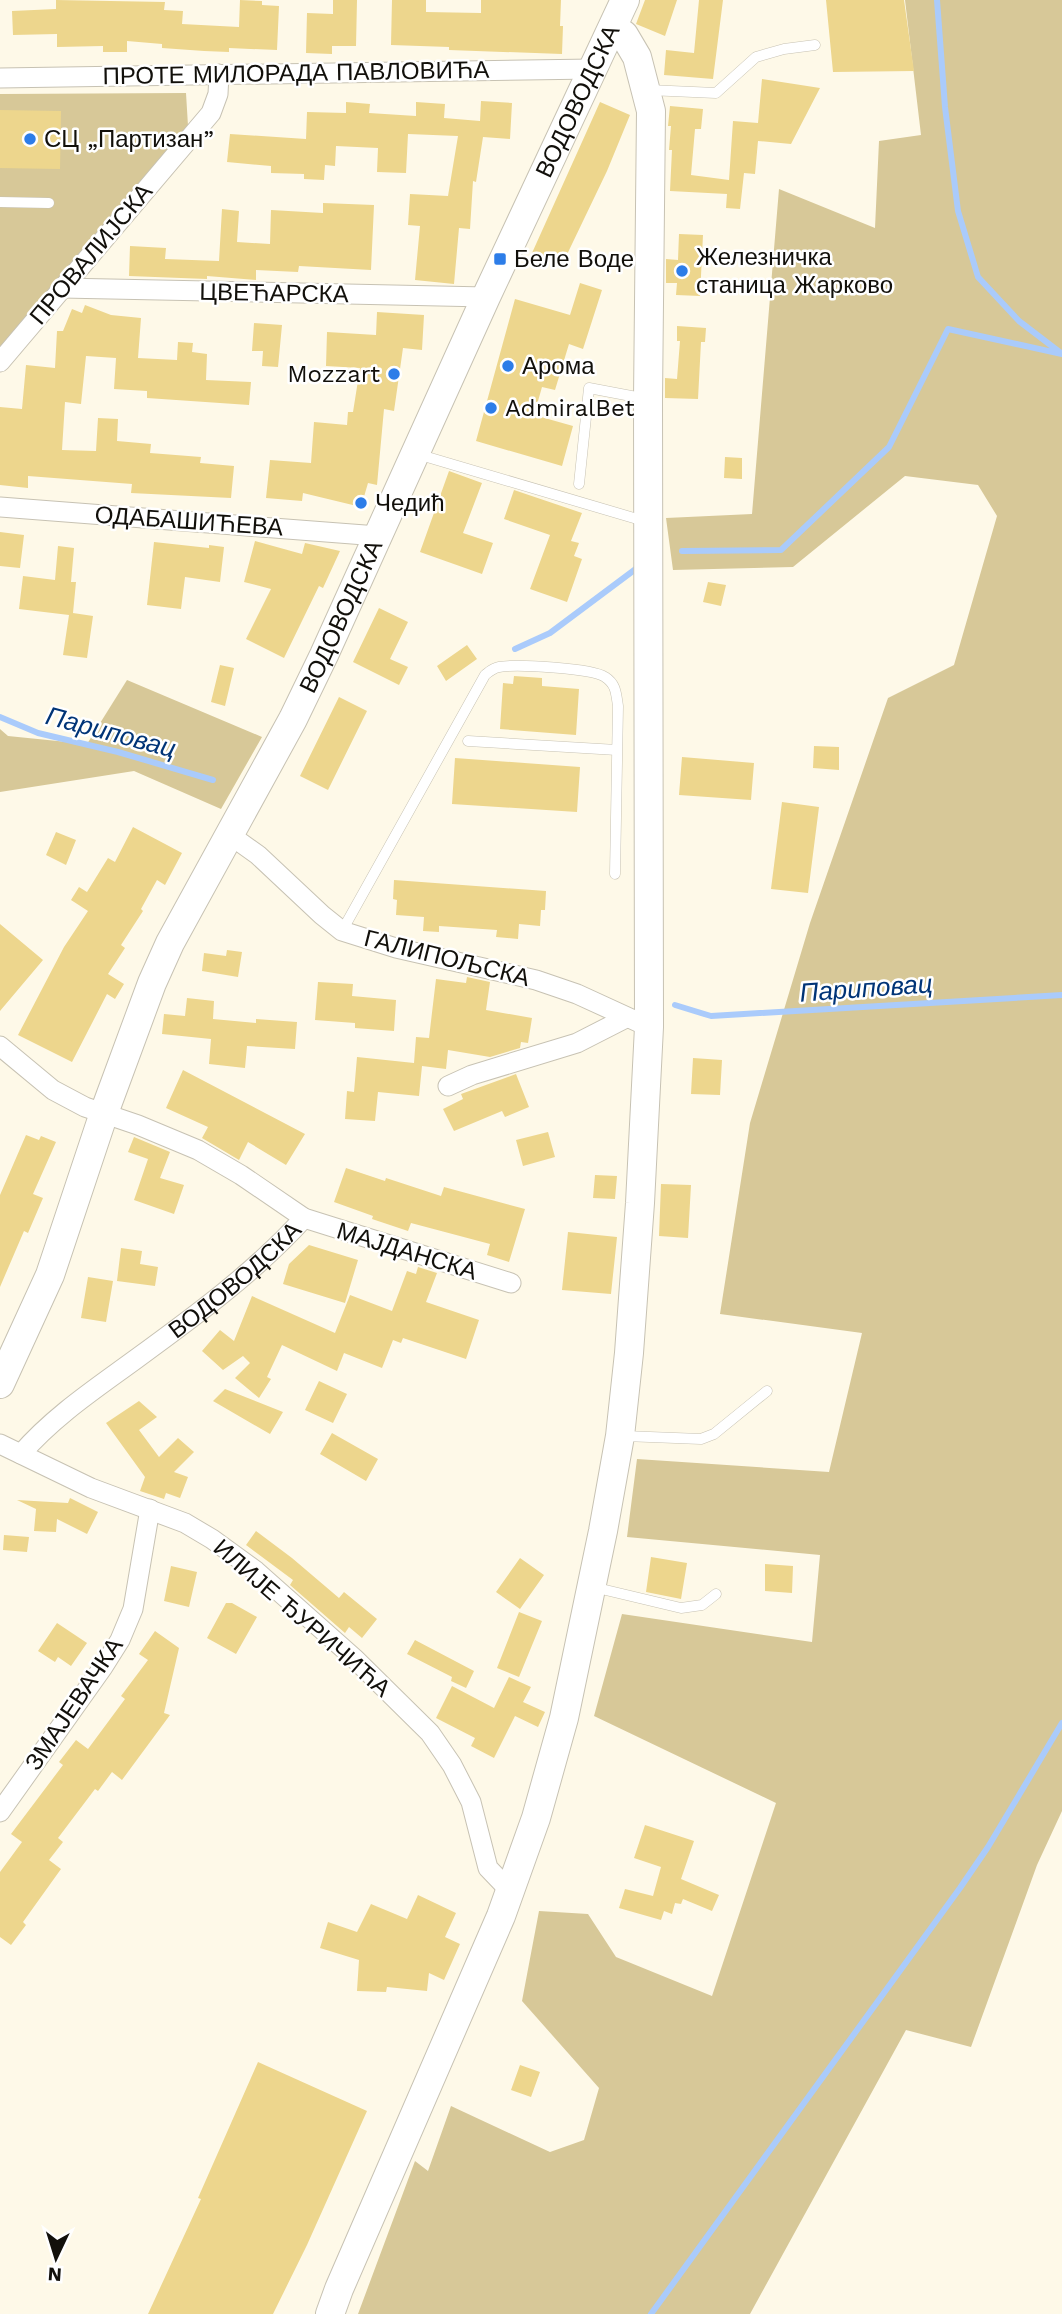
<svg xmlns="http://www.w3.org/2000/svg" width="1062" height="2314" viewBox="0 0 1062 2314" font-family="'Work Sans',sans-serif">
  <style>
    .green { fill: #d7c898 }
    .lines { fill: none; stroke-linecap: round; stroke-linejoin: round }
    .stream { stroke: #aacbfb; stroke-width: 6 }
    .building { fill: #edd68d }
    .lane-casing { stroke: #c7c2b3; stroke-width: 11 }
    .street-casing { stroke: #c7c2b3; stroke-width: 21 }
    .secondary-casing { stroke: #c7c2b3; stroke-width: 30 }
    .lane { stroke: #fff; stroke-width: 10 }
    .street { stroke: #fff; stroke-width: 19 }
    .secondary { stroke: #fff; stroke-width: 28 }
    .poi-dot { fill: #2d7de8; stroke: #fff; stroke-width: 2.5 }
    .labels { text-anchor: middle; stroke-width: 5; stroke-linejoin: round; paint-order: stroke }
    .street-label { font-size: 24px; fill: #12100b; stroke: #fff }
    .poi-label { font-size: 24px; fill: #12100b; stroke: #fff; text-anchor: start }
    .water-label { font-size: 26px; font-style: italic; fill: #003477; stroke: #fff }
  </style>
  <rect width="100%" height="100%" fill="#fef9e8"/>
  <path class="green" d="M905 0H1062V1811L1037 1865 971 2047 906 2030 750 2314H358L415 2161 428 2171 451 2106 550 2152 584 2140 599 2088 522 2001 539 1911 588 1914 616 1957 712 1996 776 1803 594 1716 622 1614 812 1642 820 1555 627 1537 637 1459 829 1472 862 1333 720 1314 750 1123 810 923 888 698 954 665 997 516 978 485 905 476 793 567 673 570 666 518 752 514 779 189 875 228 879 141 921 135Z
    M186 93 188 126 0 355V94Z
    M127 680 262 737 221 809 134 771 0 792V729L8 736 87 744Z"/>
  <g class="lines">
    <path class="stream" d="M937 0 945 107 958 211 978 277 1019 321 1061 353
      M682 551 781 550 889 447 948 329 1062 354
      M515 649 550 633 641 565
      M0 717 38 733 118 752 213 780
      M675 1005 711 1016 1062 995
      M651 2314 960 1888 988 1847 1062 1723"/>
  </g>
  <path class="building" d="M56 0 165 2 164 10 183 11 182 24 239 27 240 0 262 1V5L279 6 277 50 229 48V52L204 51 162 48V44L127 41V52H103V46L57 47V34L13 35 12 11 56 9Z
    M333 0H357L356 46H332V54L306 53 307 13 333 14Z
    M392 0H426V12L481 13V0H561L560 26H563L562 54 449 50V47L391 45Z
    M645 0H677L665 36 636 24Z
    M699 0H723L713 79 664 75 666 50 694 53Z
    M826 0H904L914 71 833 72Z
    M762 79 820 88 791 144 758 141 755 174 744 173 740 209 726 208 727 194 670 191 672 150H669L671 126H668L670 106 703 109 701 129H695L691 175 729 180 733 121 758 123Z
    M481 101 512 103 510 139 483 137 476 182 473 181 470 229 459 228 454 284 415 280 420 226 408 225 410 194 448 196 458 136 408 134 406 173 377 172 378 148 336 146 335 166 325 165 324 180 304 179V174L271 173V166L227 162 230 134 306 139 307 112 346 113V102L370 104 369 113 416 116V102L445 104 444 118 480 121Z
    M600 102 630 115 607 171 561 267 532 253Z
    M0 110 61 111 60 169 0 168Z
    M323 203 374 205 371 270 299 266 298 272 256 270V280L207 276V279L129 276 130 246 166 248 165 259 219 261 222 209 239 211 237 242 270 244 271 210 323 213Z
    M679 234 703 235 700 296 676 295 677 283H666V259L678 260Z
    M580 283 602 290 583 349 569 344 555 390 542 387 534 415 573 426 562 466 476 441 515 299 570 315Z
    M85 305 111 315 141 318 138 358 177 360 178 342 193 343 192 352 207 354 206 380 251 382 249 405 147 398V391L114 389 116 358 86 356 81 404 65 402 62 450 96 451 98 418 118 419 117 441 151 444 150 453 201 457 200 463 234 466 231 498 131 493 132 484 28 476V488L0 485V407L22 409 26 365 55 368 57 331H63L72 309 82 313Z
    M377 312 424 315 422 350 403 348 394 411 384 409 377 485 368 483 361 507 303 493 302 501 266 498 270 460 311 463 314 422 347 425 348 412H353L360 368 326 366 327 332 376 335Z
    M254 323 282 325 278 367 262 366 263 351H252Z
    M677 326 706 328 705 342H701L698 399 665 398V378L677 379 680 341H677Z
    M725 457 742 458V479L724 478Z
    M449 471 482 483 463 533 493 543 482 574 420 552Z
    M514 490 582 513 571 541 579 543 574 556 582 559 567 602 530 589 550 535 504 519Z
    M0 532 24 535 20 568 0 566Z
    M255 541 302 554 305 543 340 551 323 588 319 586 284 658 246 639 271 589 244 582Z
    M154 542 209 548V545L224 547 220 582 185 577 181 609 147 605Z
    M58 546 74 548 71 582H76L73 613 93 616 87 658 63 655 69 615 19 609 23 576 55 580Z
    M708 582 726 585 721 606 703 602Z
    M379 608 408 622 390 659 408 667 399 685 353 662Z
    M467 645 477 659 446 681 437 666Z
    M220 665 234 668 225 706 211 702Z
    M514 676 542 678V686L579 689 576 735 500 729 503 683 513 684Z
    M339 697 367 711 328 790 300 776Z
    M814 746 839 747V770L813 768Z
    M682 757 754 763 751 800 679 795Z
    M455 758 580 767 577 812 452 804Z
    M782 802 819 807 808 893 771 889Z
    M133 827 182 853 165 885 157 880 141 909 143 911 121 945 125 948 108 974 124 984 115 999 107 994 72 1062 18 1035 64 947 88 911 71 900 79 887 87 892 108 858 115 862Z
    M56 832 76 840 66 865 46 855Z
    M394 880 546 891 545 910H541L540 926 519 924 518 939 496 937 497 930 439 926V932L423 931 424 917 396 915 397 900 393 899Z
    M0 924 43 960 0 1011Z
    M227 950 242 952 238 977 202 971 204 953 226 956Z
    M467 977 490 982 486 1010 532 1018 528 1043 521 1042 520 1048 490 1057 448 1050 446 1069 422 1066 419 1096 378 1092 375 1121 345 1119 347 1091 354 1092 357 1057 414 1063 416 1037 429 1038 436 979 466 983Z
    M318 982 353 984 352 996 396 1000 394 1031 355 1028V1023L315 1020Z
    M187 998 214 1001 213 1019 256 1023V1019L297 1022 295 1049 247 1046 245 1068 209 1064 211 1039 162 1034 164 1014 185 1016Z
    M693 1058 722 1060 720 1095 691 1094Z
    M183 1070 305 1134 286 1165 248 1142 239 1160 202 1138 208 1127 166 1108Z
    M516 1074 529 1107 505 1117 502 1111 454 1131 443 1109 463 1099 461 1094Z
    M548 1132 555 1157 523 1166 516 1140Z
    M26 1135 39 1140 41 1136 56 1142 33 1194 43 1198 28 1233 24 1231 0 1287V1195Z
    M134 1137 170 1152 160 1178 184 1185 174 1214 134 1200 148 1159 128 1152Z
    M346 1168 385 1181 386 1178 441 1196 444 1187 525 1209 509 1262 487 1255 490 1244 411 1223 408 1231 372 1219 373 1216 334 1202Z
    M595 1175 617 1176 615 1199 593 1198Z
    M661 1184 691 1185 688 1238 659 1236Z
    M568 1232 617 1237 611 1294 562 1290Z
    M309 1245 358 1260 345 1303 283 1284 289 1264Z
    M121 1248 142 1251 140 1264 158 1267 155 1286 117 1281Z
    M418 1267 437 1273 426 1302 479 1320 466 1359 403 1338 401 1343 393 1340 382 1368 344 1353 337 1371 282 1345 267 1377 271 1379 259 1398 235 1378 250 1363 243 1356 223 1370 202 1351 220 1330 234 1341 252 1296 335 1333 350 1295 392 1311 407 1271 416 1274Z
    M88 1277 113 1281 106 1322 81 1318Z
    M319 1381 347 1394 333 1423 305 1410Z
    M225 1389 283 1412 270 1434 213 1401Z
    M139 1401 157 1417 139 1430 159 1457 178 1438 194 1452 174 1472 188 1477 180 1498 166 1493 164 1499 140 1491 145 1477 106 1423Z
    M332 1433 378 1459 366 1481 320 1454Z
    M70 1498 98 1512 87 1534 57 1519 56 1532 34 1531 36 1509 17 1500 68 1503Z
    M256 1531 292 1558 339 1598 344 1592 377 1619 362 1638 349 1627 345 1633 290 1585 293 1580 246 1545Z
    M4 1535 29 1537 27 1552 3 1550Z
    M651 1557 687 1563 681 1599 646 1592Z
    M520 1558 544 1575 520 1609 496 1592Z
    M765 1564 793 1566 792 1593 765 1591Z
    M171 1566 197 1572 189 1607 164 1601Z
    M226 1603H232L257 1617 236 1654 207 1638Z
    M519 1612 542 1621 519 1677 497 1668Z
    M57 1623 87 1643 71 1666 58 1657 55 1662 38 1651Z
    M155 1631 179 1648 164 1713 170 1715 122 1780 112 1772 98 1791 95 1789 58 1838 63 1842 49 1860 61 1869 23 1922 26 1925 11 1945 0 1937V1872L22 1842 11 1834 63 1765 59 1762 76 1740 88 1749 125 1699 121 1696 148 1660 139 1654Z
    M415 1640 474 1671 466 1688 451 1681 452 1677 407 1654Z
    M509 1677 531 1687 523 1702 545 1712 538 1727 515 1716 494 1758 471 1746 475 1738 436 1718 452 1686 494 1708Z
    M645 1825 694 1841 681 1879 719 1895 712 1911 683 1899 681 1904 675 1903 672 1914 664 1911 661 1920 619 1908 625 1889 653 1896 661 1867 634 1858Z
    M418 1895 456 1913 445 1937 460 1944 444 1980 429 1973 427 1991 387 1987 386 1992 357 1991 359 1960 320 1948 328 1922 357 1932 371 1904 407 1919Z
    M258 2062 367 2111 307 2245 273 2314H148L201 2199 198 2198Z
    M520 2065 540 2072 531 2097 511 2090Z"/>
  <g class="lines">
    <defs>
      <path id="lane" d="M648 90 716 93 756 57 784 49 815 45
        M0 202 49 203
        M417 454 644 521
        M579 484 589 388 647 399
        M468 741 617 750
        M342 931 485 675C490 671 493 668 499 667 516 664 592 668 605 677 616 684 616 693 618 706L615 874
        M624 1436 701 1439 714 1434 767 1391
        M593 1587 681 1608 702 1605 716 1594"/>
      <g id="street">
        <path d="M0 78 593 69"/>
        <path d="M62 288 486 297"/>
        <path d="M0 362 211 113 218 94 219 74"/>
        <path d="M0 507 378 536"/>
        <path d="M230 835 258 855 322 915 342 931 396 948 536 980 577 994 649 1027"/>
        <path d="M0 1046 53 1090 85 1107 138 1125 198 1150 241 1175 304 1218 511 1283"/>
        <path d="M448 1086 472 1075 577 1043 626 1018"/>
        <path d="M0 1444 91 1488 185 1523 212 1539 256 1571 354 1658 430 1733 452 1765 471 1802 488 1868 510 1891"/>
        <path id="s1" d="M21 1454C54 1416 95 1389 136 1359 195 1316 255 1272 304 1218"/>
        <path d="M0 1812 103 1667 120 1640 133 1609 150 1509"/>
      </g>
      <g id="secondary">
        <path id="s2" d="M0 1384 50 1275 104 1113 152 983 170 943 293 719 324 655 486 297 625 0"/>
        <path d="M330 2314 339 2289 501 1916 536 1818 564 1718 603 1531 620 1436 629 1353 640 1203 649 1027 648 399 651 111 637 57 624 35 613 27"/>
      </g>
    </defs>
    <use href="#lane" class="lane-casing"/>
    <use href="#street" class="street-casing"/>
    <use href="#secondary" class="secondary-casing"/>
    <use href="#lane" class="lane"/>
    <use href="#street" class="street"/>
    <use href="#secondary" class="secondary"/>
  </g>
  <g class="poi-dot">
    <circle cx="30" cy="139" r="7"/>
    <rect x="493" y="252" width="14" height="14" rx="3.5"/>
    <circle cx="682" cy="271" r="7"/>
    <circle cx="508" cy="366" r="7"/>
    <circle cx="394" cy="374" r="7"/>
    <circle cx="491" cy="408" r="7"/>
    <circle cx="361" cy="503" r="7"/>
  </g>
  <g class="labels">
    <g class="street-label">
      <text transform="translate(296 73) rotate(-1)" y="8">ПРОТЕ МИЛОРАДА ПАВЛОВИЋА</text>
      <text dy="8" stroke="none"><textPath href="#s2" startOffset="1409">ВОДОВОДСКА</textPath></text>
      <text transform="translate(91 254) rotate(-50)" y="8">ПРОВАЛИЈСКА</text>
      <text transform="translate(274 293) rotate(1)" y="8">ЦВЕЋАРСКА</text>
      <text transform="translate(189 521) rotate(4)" y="8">ОДАБАШИЋЕВА</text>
      <text dy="8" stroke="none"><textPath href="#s2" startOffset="842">ВОДОВОДСКА</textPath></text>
      <text transform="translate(447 958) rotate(14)" y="8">ГАЛИПОЉСКА</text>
      <text transform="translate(407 1251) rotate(17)" y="8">МАЈДАНСКА</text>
      <text dy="8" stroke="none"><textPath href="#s1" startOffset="276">ВОДОВОДСКА</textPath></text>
      <text transform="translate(302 1618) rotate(41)" y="8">ИЛИЈЕ ЂУРИЧИЋА</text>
      <text transform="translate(74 1704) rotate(-56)" y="8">ЗМАЈЕВАЧКА</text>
    </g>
    <g class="poi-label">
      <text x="44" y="147">СЦ „Партизан”</text>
      <text x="696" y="265">Железничка<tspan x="696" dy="28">станица Жарково</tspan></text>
      <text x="514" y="267">Беле Воде</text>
      <text x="522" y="374">Арома</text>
      <text x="380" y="382" text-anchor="end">Mozzart</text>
      <text x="505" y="416">AdmiralBet</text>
      <text x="375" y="511">Чедић</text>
    </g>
    <g class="water-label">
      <text transform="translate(111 732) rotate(15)" y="9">Париповац</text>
      <text transform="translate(866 988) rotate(-4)" y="9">Париповац</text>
    </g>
  </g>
  <g transform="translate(56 2258) rotate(184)" stroke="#ffffff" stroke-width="5" paint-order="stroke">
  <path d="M0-5L12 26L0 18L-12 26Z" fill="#12100b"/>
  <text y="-10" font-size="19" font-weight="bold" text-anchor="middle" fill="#12100b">N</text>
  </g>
</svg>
